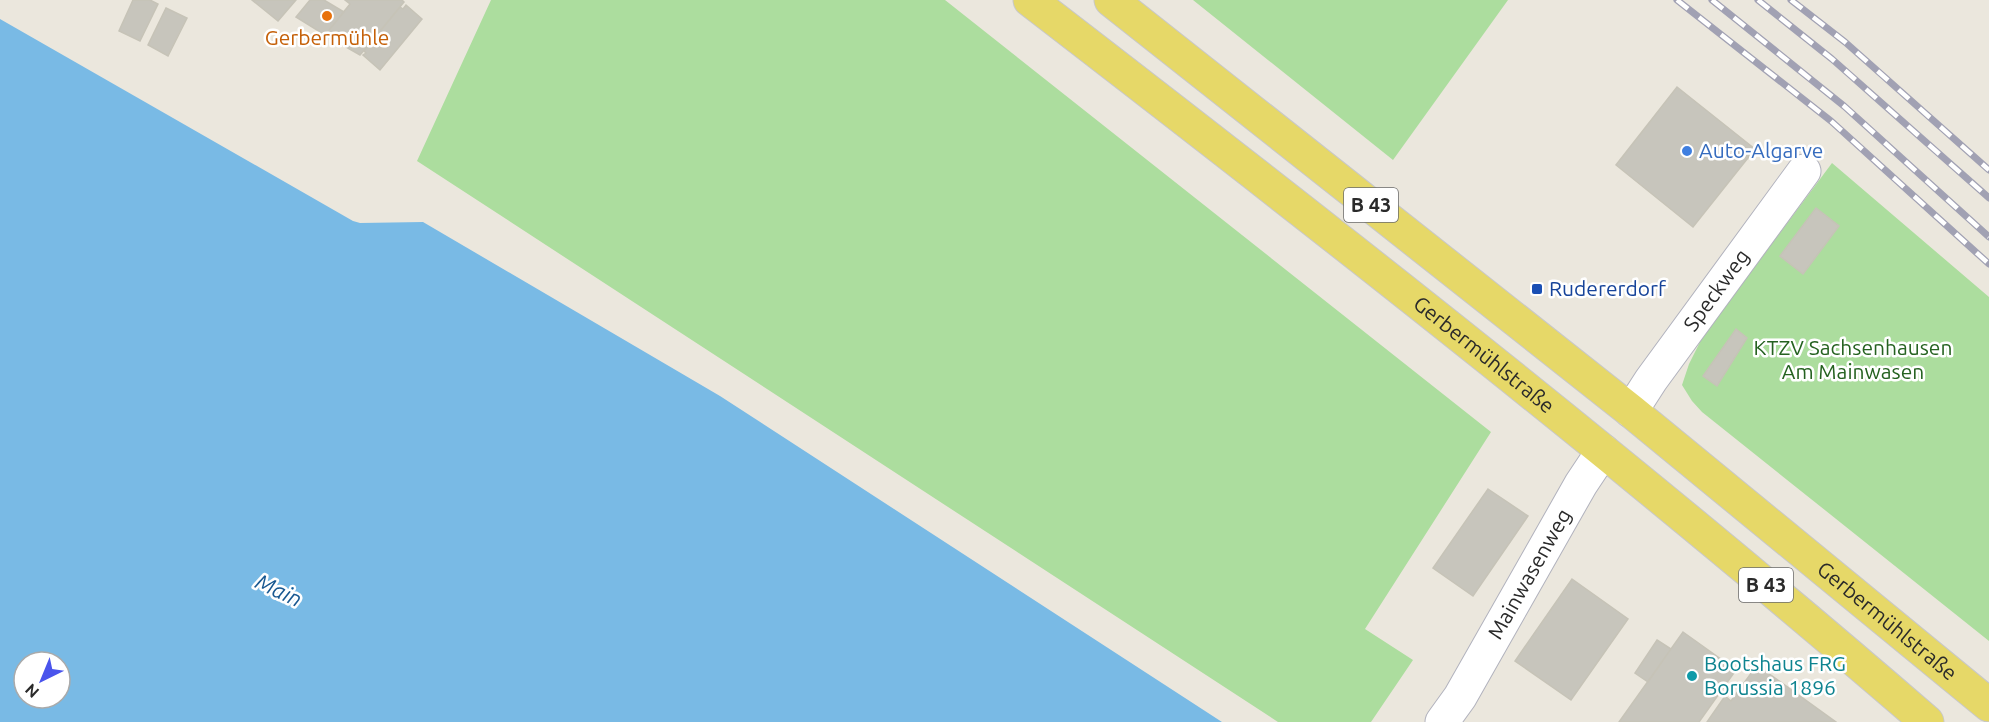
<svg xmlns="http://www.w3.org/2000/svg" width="1989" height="722" viewBox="0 0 1989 722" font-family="Ubuntu,sans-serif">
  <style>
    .green { fill: #acdd9e }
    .water { fill: #79bae5; fill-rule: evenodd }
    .building { fill: #c7c5bc; stroke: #c6c3b7; stroke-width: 1.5 }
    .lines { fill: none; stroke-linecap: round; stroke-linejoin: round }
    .minor-casing { stroke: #b1b2bd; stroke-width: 35 }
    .major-casing { stroke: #c8c8c8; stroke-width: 35 }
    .minor { stroke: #fff; stroke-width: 33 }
    .major { stroke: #e6d868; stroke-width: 33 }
    .rail-casing { stroke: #a1a1b3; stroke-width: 7 }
    .rail { stroke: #fff; stroke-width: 4.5; stroke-dasharray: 14; stroke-linecap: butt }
    .food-dot { fill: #e8710a; stroke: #fff; stroke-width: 2 }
    .shop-dot { fill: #3f7fe0; stroke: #fff; stroke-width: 2 }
    .transit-dot { fill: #1a4fb4; stroke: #fff; stroke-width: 2 }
    .culture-dot { fill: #0f9aa8; stroke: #fff; stroke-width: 2 }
    .labels { text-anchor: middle; stroke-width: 5; stroke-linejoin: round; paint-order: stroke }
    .shield { fill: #fff; stroke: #6a6a6a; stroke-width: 1.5 }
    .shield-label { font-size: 20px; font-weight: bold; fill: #2a2a2a }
    .food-label { font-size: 21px; fill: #c56008; stroke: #fff }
    .shop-label { font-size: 21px; fill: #366cbe; stroke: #fff; text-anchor: start }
    .transit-label { font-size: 21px; fill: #164399; stroke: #fff; text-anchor: start }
    .street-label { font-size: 21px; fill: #2a2a2a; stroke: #fff }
    .park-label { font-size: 21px; fill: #256220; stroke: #fff }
    .culture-label { font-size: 21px; fill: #0d838f; stroke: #fff; text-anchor: start }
    .water-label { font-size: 22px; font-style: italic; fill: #185891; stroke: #fff }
  </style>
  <rect width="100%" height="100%" fill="#ebe7dd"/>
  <path class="green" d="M491 0H945L1491 432 1365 629 1413 660 1371 722H1278L417 161Z
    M1193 0H1508L1393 160Z
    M1832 163 1989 297V641L1702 412 1692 401 1682 385 1689 364 1703 336Z"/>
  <path class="water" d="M0 19 353 221 360 223 423 222 720 396 1222 722H0ZM24 662H60V698H24Z"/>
  <path class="building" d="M133 0H150L158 4 140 41 119 31Z
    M252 0H296L278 21Z
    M310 0H324L344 12 325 35 296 17Z
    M345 0H402L404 2 360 55 325 35 350 4Z
    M406 5 422 19 380 70 363 55 366 53 364 51 400 7 403 9Z
    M166 8 187 18 168 56 148 45Z
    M1677 87 1755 149 1693 227 1616 165Z
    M1816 208 1839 226 1803 274 1780 256Z
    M1736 329 1747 338 1717 386 1703 376Z
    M1488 489 1528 516 1473 596 1433 568Z
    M1572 579 1628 619 1571 700 1515 661Z
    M1683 632 1736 670 1699 722H1619Z
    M1657 640 1671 649 1648 682 1635 673Z
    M1757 665 1836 722H1707L1725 696 1731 701Z"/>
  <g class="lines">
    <defs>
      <g id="minor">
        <path id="s1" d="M1631 411 1651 380 1804 171"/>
        <path id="s2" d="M1442 722 1460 697 1581 484 1603 451"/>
      </g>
      <g id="major">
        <path id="s3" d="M1030 0C1334 234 1637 471 1927 722"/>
        <path id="s4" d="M1111 0 1631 411 1989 705"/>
      </g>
    </defs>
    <use href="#minor" class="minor-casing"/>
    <use href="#major" class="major-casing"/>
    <use href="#minor" class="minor"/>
    <use href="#major" class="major"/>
    <defs>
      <path id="rail" d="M1677 0 1831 121 1989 264
        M1712 0 1844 106 1989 237
        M1758 0 1832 59 1989 198
        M1791 0 1845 42 1989 170"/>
    </defs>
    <use href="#rail" class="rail-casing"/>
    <use href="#rail" class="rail"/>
  </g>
  <circle class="food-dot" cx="327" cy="16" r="6"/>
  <circle class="shop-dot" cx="1687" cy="151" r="6"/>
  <rect class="transit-dot" x="1531" y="283" width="12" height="12" rx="3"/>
  <circle class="culture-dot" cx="1692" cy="676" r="6"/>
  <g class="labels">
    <g class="shield">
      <rect x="1344" y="188" width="54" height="34" rx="4.5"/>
      <rect x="1739" y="568" width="54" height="34" rx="4.5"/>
    </g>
    <g class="shield-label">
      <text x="1371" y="212">B 43</text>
      <text x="1766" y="592">B 43</text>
    </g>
    <g class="food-label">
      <text x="327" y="45">Gerbermühle</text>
    </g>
    <g class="shop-label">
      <text x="1699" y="158">Auto-Algarve</text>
    </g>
    <g class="transit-label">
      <text x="1549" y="296">Rudererdorf</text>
    </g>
    <g class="street-label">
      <text dy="7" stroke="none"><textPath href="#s1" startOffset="148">Speckweg</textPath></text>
      <text dy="7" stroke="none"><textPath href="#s3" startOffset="576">Gerbermühlstraße</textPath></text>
      <text dy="7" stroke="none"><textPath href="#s2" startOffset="172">Mainwasenweg</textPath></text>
      <text dy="7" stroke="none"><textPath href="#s4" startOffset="994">Gerbermühlstraße</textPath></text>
    </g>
    <g class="park-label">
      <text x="1853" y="355">KTZV Sachsenhausen<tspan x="1853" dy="24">Am Mainwasen</tspan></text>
    </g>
    <g class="culture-label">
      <text x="1704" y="671">Bootshaus FRG<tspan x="1704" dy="24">Borussia 1896</tspan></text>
    </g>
    <g class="water-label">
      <text transform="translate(279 590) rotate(25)" y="8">Main</text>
    </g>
  </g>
  <g transform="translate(42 680) rotate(223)"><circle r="28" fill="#ffffff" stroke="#aaaaaa" stroke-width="1.5"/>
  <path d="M0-4.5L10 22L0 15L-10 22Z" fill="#4a54ec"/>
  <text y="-9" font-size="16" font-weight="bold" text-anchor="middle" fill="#2a2a2a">N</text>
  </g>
</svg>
